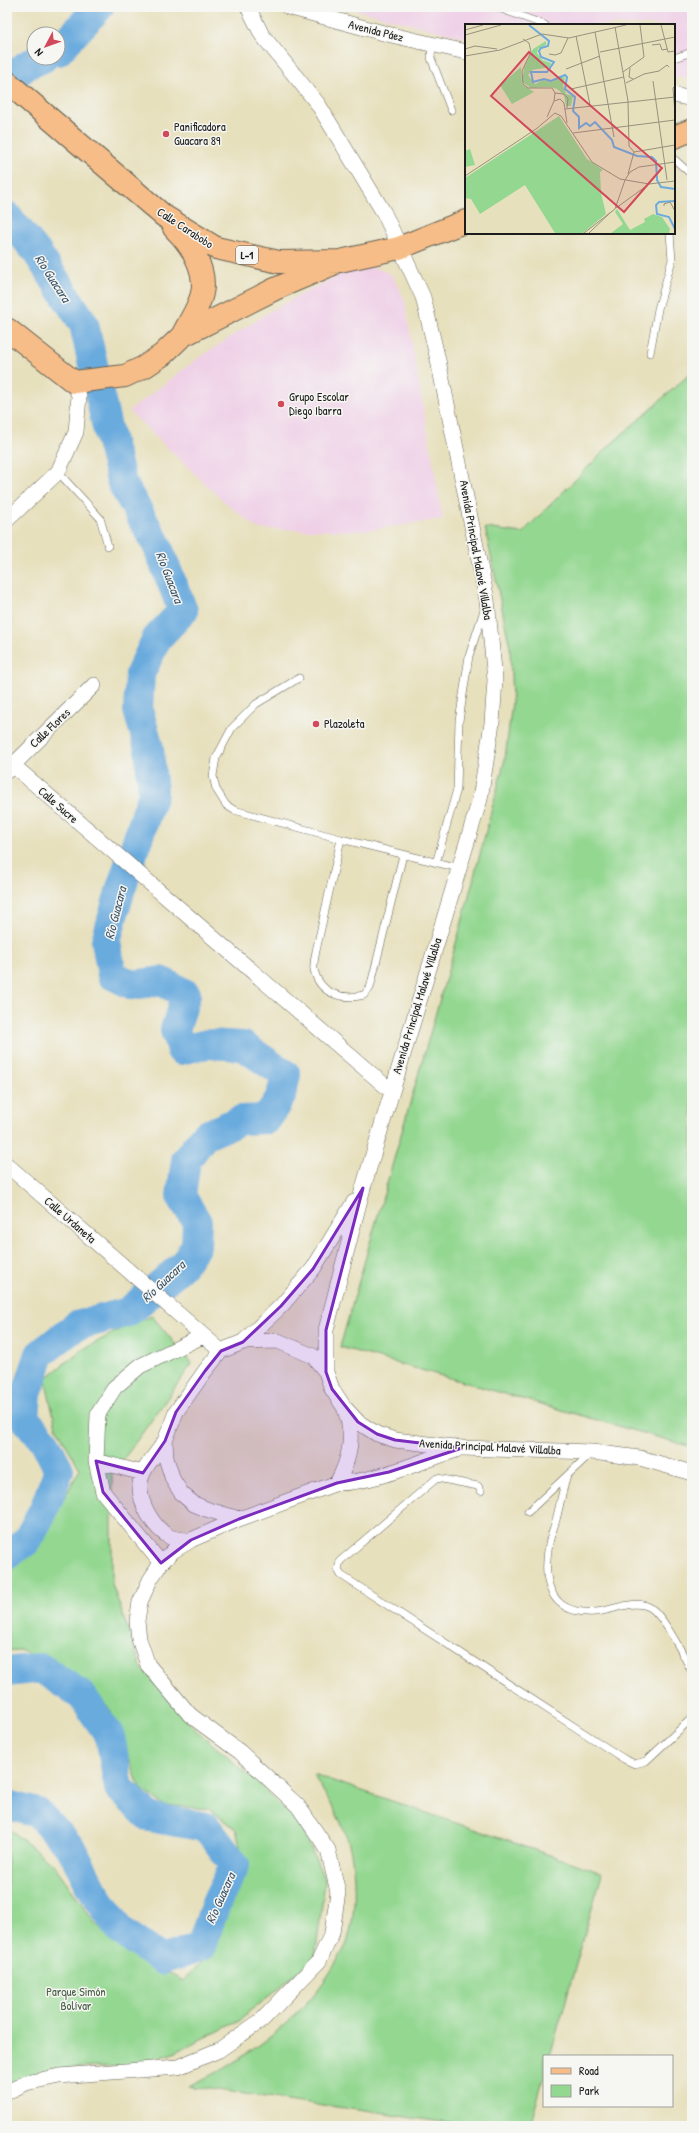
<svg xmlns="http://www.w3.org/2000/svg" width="699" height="2133" viewBox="0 0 699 2133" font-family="'Patrick Hand',sans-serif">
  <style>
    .built { fill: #efd0e7 }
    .green { fill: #93d790; stroke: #587a56 }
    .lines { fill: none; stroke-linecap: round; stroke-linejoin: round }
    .river { stroke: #6babde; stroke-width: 30 }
    .service-casing { stroke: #636154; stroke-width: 8 }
    .minor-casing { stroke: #636154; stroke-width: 16 }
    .primary-casing { stroke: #636154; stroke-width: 24 }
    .service { stroke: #fff; stroke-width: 7 }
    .minor { stroke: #fff; stroke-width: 15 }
    .primary { stroke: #f7bd88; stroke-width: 22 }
    .marked { fill: #7b2cbf; fill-opacity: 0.2; stroke: #7b2cbf; stroke-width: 3; stroke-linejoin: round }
    .poi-dot { fill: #d1495b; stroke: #f6f6f2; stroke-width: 1.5 }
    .labels { text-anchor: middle; stroke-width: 3; stroke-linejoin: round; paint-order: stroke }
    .shield { fill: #f6f6f2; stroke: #5d5d5c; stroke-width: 1 }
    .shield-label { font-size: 11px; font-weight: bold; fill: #1c1c1c }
    .street-label { font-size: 12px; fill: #1c1c1c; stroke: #f6f6f2 }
    .poi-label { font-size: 12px; fill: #1c1c1c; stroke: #f6f6f2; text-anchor: start }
    .park-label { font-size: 12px; fill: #465d45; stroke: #f6f6f2 }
    .water-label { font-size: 13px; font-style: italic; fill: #3c556a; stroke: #f6f6f2 }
    .inset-river { fill: none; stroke: #6babde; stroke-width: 2 }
    .inset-road { fill: none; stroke: #96927d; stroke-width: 1 }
    .view { fill: #d1495b; fill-opacity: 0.15; stroke: #d1495b; stroke-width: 2 }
    .inset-edge { fill: none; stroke: #1c1c1c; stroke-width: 2 }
  </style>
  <rect width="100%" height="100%" fill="#f6f6f2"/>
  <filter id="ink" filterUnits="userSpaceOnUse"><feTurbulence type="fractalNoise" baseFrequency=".025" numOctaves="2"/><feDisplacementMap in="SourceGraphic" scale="8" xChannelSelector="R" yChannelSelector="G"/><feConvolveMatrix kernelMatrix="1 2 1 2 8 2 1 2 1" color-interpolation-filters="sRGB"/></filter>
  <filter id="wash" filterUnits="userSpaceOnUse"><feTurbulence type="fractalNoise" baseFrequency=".012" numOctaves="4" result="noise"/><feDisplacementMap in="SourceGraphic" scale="16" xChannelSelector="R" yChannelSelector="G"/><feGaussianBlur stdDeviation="0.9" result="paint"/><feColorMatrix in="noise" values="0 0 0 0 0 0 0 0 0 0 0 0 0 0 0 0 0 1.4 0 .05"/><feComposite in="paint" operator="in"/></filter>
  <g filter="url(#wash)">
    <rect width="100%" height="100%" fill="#e7e0bd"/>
    <path class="built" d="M344 7H692V79L674 76V25H466V38Z
      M367 265 391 274 404 298 443 519 362 531 258 529 220 498 129 411 200 357 272 310 342 273Z"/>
    <path class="green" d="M692 372V1447L340 1347 462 922 505 759 512 702 510 647 485 528 522 533 609 446Z
      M152 1316 192 1364 112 1475V1584L141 1667 198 1732 255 1780 301 1826 325 1881 315 1958 239 2021 174 2053 130 2066 51 2069 7 2090V1827L55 1866 95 1923 133 1956 184 1981 205 1957 246 1874 236 1829 209 1809 164 1805 140 1788 111 1711 88 1683 20 1650 7 1651V1569L34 1553 80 1469 56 1427 45 1379 80 1351 126 1326Z
      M313 1774 602 1873 550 2056H544V2076L530 2126H470L189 2086C247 2059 305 2018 337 1961 340 1955 345 1949 347 1943 356 1915 356 1881 351 1853 346 1825 327 1798 313 1774Z"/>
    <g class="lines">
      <path class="river" d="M58 51 99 7
        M7 81 27 65 43 58
        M7 216 36 251 84 324 106 423 122 483 157 545 183 611 157 638 140 674 138 710 149 748 153 794 121 888 106 941 112 975 133 985 161 981 186 994 175 1030 181 1050 207 1044 243 1046 286 1075 281 1096 267 1119 241 1120 204 1136 186 1160 181 1196 197 1222 196 1246 182 1266 128 1312 76 1326 40 1354 27 1393 25 1419 45 1442 59 1470 44 1509 27 1541 7 1555
        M7 1672 41 1668 82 1696 110 1736 119 1788 149 1817 206 1827 235 1865 217 1901 201 1946 162 1960 120 1930 94 1892 71 1848 38 1813 7 1805"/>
    </g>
  </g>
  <g filter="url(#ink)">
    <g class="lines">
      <defs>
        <path id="service" d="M496 7 545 25
          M432 44 431 58 451 110
          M674 58 692 52
          M674 159 692 175
          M650 353 658 309 672 260 670 233
          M58 472 100 518 108 546
          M299 678 256 704 232 728 216 758 213 776 216 789 226 805 234 810 341 839
          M403 855 370 988 364 995C343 1000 320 995 314 970 313 964 315 957 316 951L341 839 459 868
          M436 863 457 789 459 721 469 656 484 610
          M567 1476C562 1491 560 1505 556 1520 554 1528 550 1536 549 1544 542 1581 549 1615 595 1612 612 1611 635 1598 651 1608 665 1618 684 1656 692 1672
          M481 1491 478 1486 437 1478 340 1561 338 1570 341 1575 624 1759 635 1764 646 1761 692 1718
          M528 1512 590 1454"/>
        <path id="minor" d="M248 7 262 35 318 104 384 213 423 297 438 360 487 600 495 680 492 723 480 799 363 1188 326 1330V1372L332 1389 344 1407 358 1422 377 1434 395 1440 462 1448 592 1452 640 1458 692 1473
          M288 7 387 34 466 52
          M674 95 692 99
          M7 520 58 472 76 432 79 396 74 382
          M7 760 390 1090
          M7 771 94 685
          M7 1165 221 1351
          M354 1202 313 1269 281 1306 243 1342 221 1351 205 1371 176 1412 165 1441 166 1458 173 1480 182 1494 194 1504 206 1509 239 1519 337 1483C373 1483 421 1461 456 1450
          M243 1342 278 1341 313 1356 326 1372
          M165 1441C157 1454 141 1469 140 1484 139 1503 153 1528 170 1537 177 1540 183 1540 191 1540
          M96 1461 143 1473
          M337 1483C350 1459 355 1436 345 1410
          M161 1563 103 1492 96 1461 98 1414 115 1387 140 1366 203 1336
          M7 2092 26 2083 59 2076 178 2067 219 2050 262 2020 319 1961 332 1933 338 1892 328 1850 298 1806 240 1752 190 1715 148 1665 139 1639 137 1621 140 1602 150 1580 161 1563 173 1551 191 1540 239 1519"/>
        <path id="primary" d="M7 82 164 216 216 248 279 262 340 261 399 248 466 221
          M674 137 692 130
          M174 228C189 243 203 263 203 285 203 302 189 321 182 336
          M7 329 74 382 125 376 144 367 162 355 182 336 275 289 331 265"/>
      </defs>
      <use href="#service" class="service-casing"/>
      <use href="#minor" class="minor-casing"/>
      <use href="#primary" class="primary-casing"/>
      <use href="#service" class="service"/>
      <use href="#minor" class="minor"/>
      <use href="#primary" class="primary"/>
    </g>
  </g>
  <path class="marked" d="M363 1188 326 1330V1372L332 1389 358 1422 377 1434 395 1440 462 1448 389 1472 337 1483 239 1519 191 1540 161 1563 103 1492 96 1461 143 1473 165 1441 176 1412 205 1371 221 1351 243 1342 281 1306 313 1269Z"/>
  <g class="poi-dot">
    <circle cx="166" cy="134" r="4"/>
    <circle cx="281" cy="404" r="4"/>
    <circle cx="316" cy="724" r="4"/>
  </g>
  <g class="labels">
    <rect class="shield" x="236" y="246" width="22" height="18" rx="3"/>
    <g class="shield-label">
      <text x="247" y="259">L-1</text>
    </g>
    <g class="street-label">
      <text transform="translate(376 31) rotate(14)" y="4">Avenida Páez</text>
      <text transform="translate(185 228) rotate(33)" y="4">Calle Carabobo</text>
      <text transform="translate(476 550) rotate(80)" y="4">Avenida Principal Malavé Villalba</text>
      <text transform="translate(50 728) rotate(-44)" y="4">Calle Flores</text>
      <text transform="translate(58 805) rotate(41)" y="4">Calle Sucre</text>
      <text transform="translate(417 1006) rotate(-73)" y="4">Avenida Principal Malavé Villalba</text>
      <text transform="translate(70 1220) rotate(41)" y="4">Calle Urdaneta</text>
      <text transform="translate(490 1447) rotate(3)" y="4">Avenida Principal Malavé Villalba</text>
    </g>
    <g class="poi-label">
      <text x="174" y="131">Panificadora<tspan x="174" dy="14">Guacara 89</tspan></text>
      <text x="289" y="401">Grupo Escolar<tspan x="289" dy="14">Diego Ibarra</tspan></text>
      <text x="324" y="728">Plazoleta</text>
    </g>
    <g class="park-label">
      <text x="76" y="1996">Parque Simón<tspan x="76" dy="14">Bolívar</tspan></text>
    </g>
    <g class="water-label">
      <text transform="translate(53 278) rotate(57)" y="5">Río Guacara</text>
      <text transform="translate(170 577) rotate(69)" y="5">Río Guacara</text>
      <text transform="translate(115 913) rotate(-76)" y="5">Río Guacara</text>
      <text transform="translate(163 1281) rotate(-43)" y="5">Río Guacara</text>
      <text transform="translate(220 1898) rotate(-66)" y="5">Río Guacara</text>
    </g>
  </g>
  <g transform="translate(465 24)">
    <rect width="210" height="210" fill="#e7e0bd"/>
    <path d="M81 17V21L73 25 72 29 77 36 86 39 85 43 67 46 63 51 70 60 78 56 87 58 95 52 100 54 98 62 101 70 108 72 106 82H101L99 71 92 65 85 63 66 64 57 58 59 44 68 25ZM56 43 57 60 69 68 47 80 35 61ZM94 92 122 135 138 146 135 148 136 169 141 190 118 209H90L60 161 15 190 6 175 0 174V154ZM5 125 10 141 0 143V127ZM152 185 165 206 180 198 179 195 188 190 197 193 205 205 204 209H146L158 200 150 188Z" fill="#93d790"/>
    <path class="inset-river" d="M64 1 84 17 83 22 76 24 74 27 76 33 89 38 82 48H66L68 58 79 55 86 57 100 51 102 53 100 65 110 73 108 87 114 93V104L121 99 125 102 130 98 147 116 149 123 172 132 187 133 191 137 192 156 196 163 210 165M210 177 194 178 191 181 192 190 204 193 210 205"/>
    <path class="inset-road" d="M196 1 203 28 210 27M150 3 163 77 164 122 169 128M0 6 18 1M130 8 149 113M0 11 36 1M111 12 125 81M58 15 64 19 66 28 57 47 58 60 63 64H87L90 69 89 77M187 21 195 20 197 26 202 25M0 25 10 22 32 25M135 28 210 13M84 30 90 31 96 29 103 14M0 32 35 26 77 10 104 14 161 1M165 44 164 53 168 55M101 45 135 32M158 48 179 33 175 1M188 57 202 156M161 59 179 50 194 47 202 41 204 43M210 62 208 64 210 89M106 65 159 53M90 69 98 70 103 74 102 84M100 85 210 73M82 93 89 77 95 75 99 79 102 99M108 109 210 96M163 150 169 128 210 121M0 152 71 105 90 89 96 92 127 138 155 155 184 160M199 182V180L205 178 210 187M151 184 184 160 210 157M119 209 150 185 160 156 165 148 174 143 210 138M124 209 147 187"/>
    <path class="view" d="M64 28 197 144 159 188 26 72Z"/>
    <rect width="210" height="210" class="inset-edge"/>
  </g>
  <rect width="699" height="2133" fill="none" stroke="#f6f6f2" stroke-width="24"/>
  <rect x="543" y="2055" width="130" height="52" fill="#f6f6f2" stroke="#9f9f9c"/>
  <rect x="551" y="2068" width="20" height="6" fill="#f7bd88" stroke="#9f9f9c"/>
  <text x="579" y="2075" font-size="12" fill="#1c1c1c">Road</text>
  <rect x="551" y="2085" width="20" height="12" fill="#93d790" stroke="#9f9f9c"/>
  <text x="579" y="2095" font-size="12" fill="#1c1c1c">Park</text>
  <g transform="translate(46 46) rotate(229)"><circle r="19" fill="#f6f6f2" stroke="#9f9f9c"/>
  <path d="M0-3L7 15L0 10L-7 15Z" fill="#d1495b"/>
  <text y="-6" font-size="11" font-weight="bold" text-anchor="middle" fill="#1c1c1c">N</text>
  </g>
</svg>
